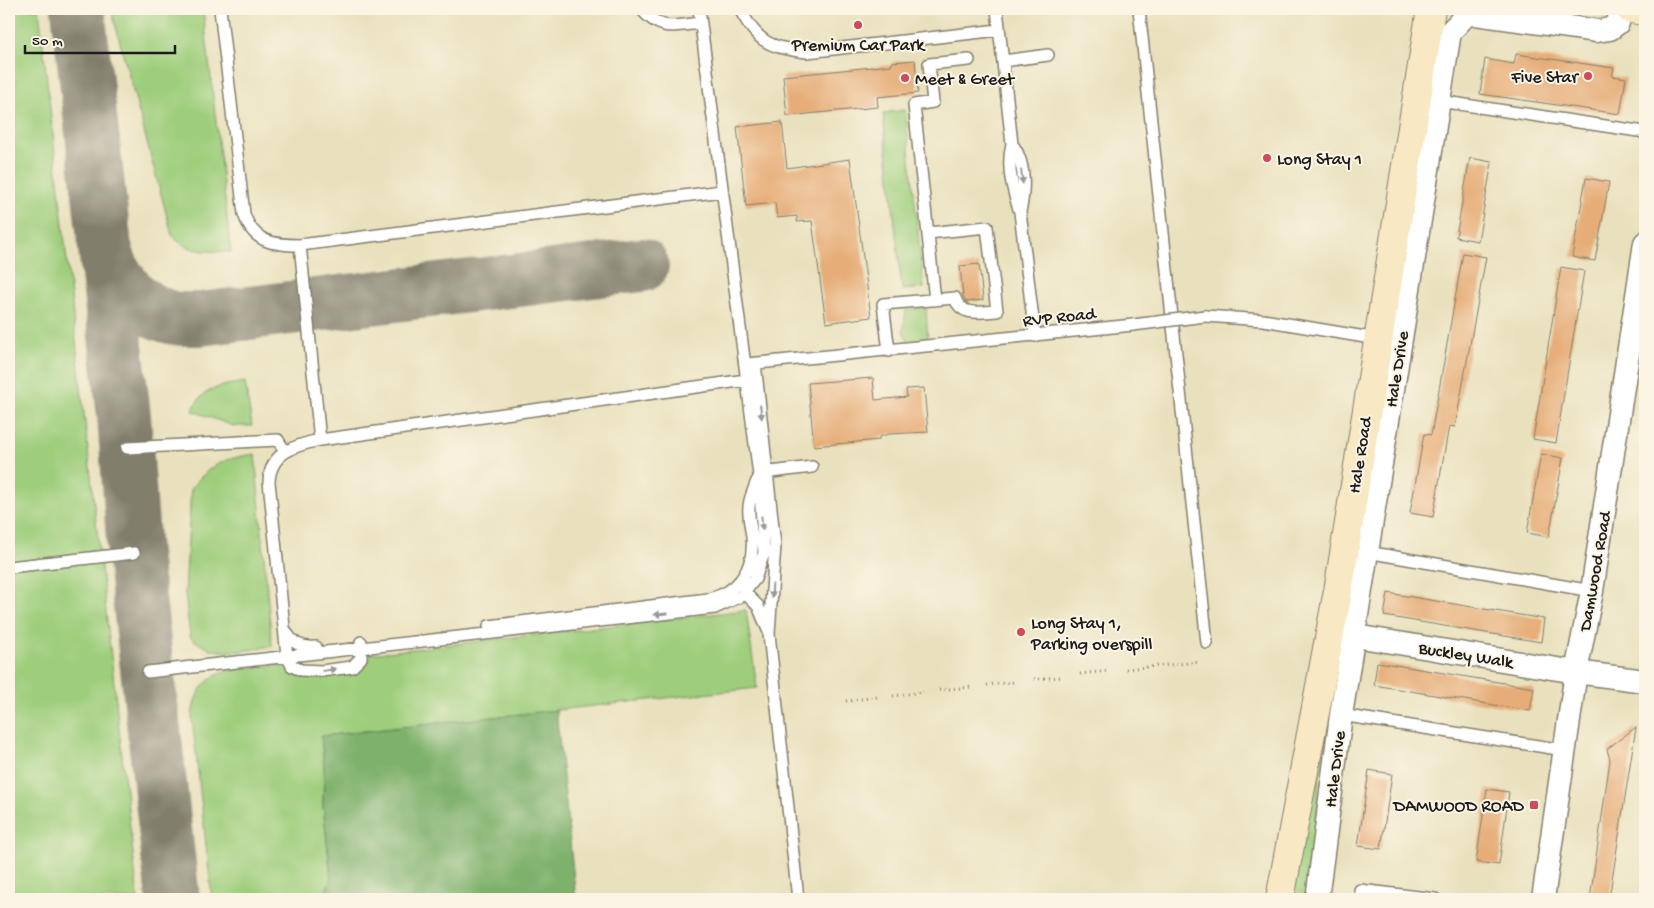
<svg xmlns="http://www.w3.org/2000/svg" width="1654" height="908" viewBox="0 0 1654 908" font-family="'Gochi Hand',sans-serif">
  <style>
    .green { fill: #9ece7c; stroke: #5d754c }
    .forest { fill: #7eb16c; stroke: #4d6644 }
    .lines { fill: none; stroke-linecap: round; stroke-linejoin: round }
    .taxiway { stroke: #827e6c; stroke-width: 54 }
    .building { fill: #e6ad78 }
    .lane-casing { stroke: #827e6c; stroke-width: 14 }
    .street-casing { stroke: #827e6c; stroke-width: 25 }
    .secondary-casing { stroke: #827e6c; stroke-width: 30 }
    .path { stroke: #827e6c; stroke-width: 3; stroke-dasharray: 1 4; stroke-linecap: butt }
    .lane { stroke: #fff; stroke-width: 11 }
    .street { stroke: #fff; stroke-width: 22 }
    .secondary { stroke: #f8e8c3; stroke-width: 28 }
    .lane-bridge-casing { stroke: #827e6c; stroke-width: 14; stroke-linecap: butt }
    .lane-bridge { stroke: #fff; stroke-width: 11 }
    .oneway { fill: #999 }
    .poi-dot { fill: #d1495b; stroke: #fcf5e5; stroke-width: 2 }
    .labels { text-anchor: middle; stroke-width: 4; stroke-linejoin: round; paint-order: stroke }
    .poi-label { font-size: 18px; fill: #1c1c1c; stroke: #fcf5e5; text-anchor: start }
    .street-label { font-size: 18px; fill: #1c1c1c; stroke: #fcf5e5 }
  </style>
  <rect width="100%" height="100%" fill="#fcf5e5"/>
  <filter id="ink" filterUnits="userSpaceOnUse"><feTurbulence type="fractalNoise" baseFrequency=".02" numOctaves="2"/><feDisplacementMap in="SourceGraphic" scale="10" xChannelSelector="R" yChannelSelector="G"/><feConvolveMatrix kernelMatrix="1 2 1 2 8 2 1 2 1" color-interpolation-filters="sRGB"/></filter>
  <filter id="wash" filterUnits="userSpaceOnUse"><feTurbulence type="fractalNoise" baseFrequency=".0096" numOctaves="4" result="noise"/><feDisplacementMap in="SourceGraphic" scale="20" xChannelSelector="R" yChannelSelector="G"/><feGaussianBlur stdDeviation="1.12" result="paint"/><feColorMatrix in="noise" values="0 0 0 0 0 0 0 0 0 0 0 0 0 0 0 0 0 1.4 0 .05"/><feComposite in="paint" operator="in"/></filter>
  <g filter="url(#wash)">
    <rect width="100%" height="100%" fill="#e9e1bd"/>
    <path class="green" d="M9 9H39L138 899H9Z
      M111 9H203L231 252C208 251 188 254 172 235Z
      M905 110 924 288 902 290 883 113Z
      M926 307 928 342 909 343 903 331 906 310Z
      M245 382 252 426H233L193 411C199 388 225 385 245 382Z
      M255 454 272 646C241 651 215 659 190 637L185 593 191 488C212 463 223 459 255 454Z
      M1371 454 1319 781 1315 846 1308 899H1288Z
      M746 610 757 688 321 736 324 767 323 806 331 877 324 899H212L192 718C196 664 241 668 283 665L293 673 308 679 360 671 370 659V654Z"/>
    <path class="forest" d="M556 710 576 899H324L331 877 323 806 324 767 321 736Z"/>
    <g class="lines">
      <path class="taxiway" d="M78 9 124 416 134 553 173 899
        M106 250C113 280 136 307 166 316 177 320 189 319 200 319L642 265"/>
    </g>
    <g id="blocks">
      <path class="building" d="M1516 54 1614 68 1612 76 1626 78 1620 114 1480 94 1485 59 1514 64Z
        M915 60 918 93 877 97 878 107 787 116 783 76 892 65V62Z
        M782 122 787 168 850 159 871 317 826 323 812 221 797 222V216L777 218 775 203 746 206 737 127Z
        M1470 158 1492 162 1478 241 1456 237Z
        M1586 178 1609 182 1595 261 1572 257Z
        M1463 253 1486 257 1455 427 1449 426 1433 517 1410 513 1424 434 1431 435Z
        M979 264 983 300 966 302 963 297 960 266Z
        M1561 267 1584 271 1556 443 1533 439Z
        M873 378 875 400 907 397 906 389 924 388 928 432 889 434 879 437V440L814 446 808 383Z
        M1541 454 1563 458 1549 537 1527 533Z
        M1388 593 1544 619 1541 642 1384 616Z
        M1377 662 1534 688 1530 711 1374 685Z
        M1636 727 1609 899H1590L1610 760 1607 749Z
        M1369 770 1392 774 1381 849 1358 846Z
        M1487 789 1509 792 1499 865 1476 862Z"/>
    </g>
  </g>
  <g filter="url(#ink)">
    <use href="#blocks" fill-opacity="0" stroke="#827e6c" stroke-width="1"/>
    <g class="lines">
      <defs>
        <path id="lane" d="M220 9 244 214C253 242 272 245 300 245L722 191
          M641 9C661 32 673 26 700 23
          M740 9C758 44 770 47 807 52L999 30
          M997 9 1012 144C1006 167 1013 191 1020 212L1035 336
          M1139 9 1207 643
          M1003 61 1048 55
          M1439 101 1645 132
          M1012 144C1026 163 1025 189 1020 212
          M300 245 320 440
          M935 300 914 105 933 102 929 64 969 60
          M1205 316 1263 320 1377 339
          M889 351 883 304 955 298C961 317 981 312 997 311L987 227 928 233
          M755 363 775 545 769 634 798 899
          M748 364 1133 325
          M127 448 278 440 285 452
          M763 473 812 467
          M1367 552 1592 591
          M9 567 134 553
          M744 592 758 606 768 630
          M489 626 708 599C738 593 755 569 752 537 751 528 748 517 749 507 749 499 754 489 757 481
          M285 630C292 644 302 648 316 647
          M361 642V658L352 667 321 671 301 670 292 666 287 656 269 482C270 452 296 445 320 440L746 380
          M148 672 715 608 741 596 755 579 764 553 759 475 699 9
          M1341 715 1564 750
          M1360 890 1435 899"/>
        <path id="street" d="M1355 636 1576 672 1645 681
          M1317 899 1341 715 1450 32 1468 13 1597 31 1610 29 1618 23 1621 9
          M1543 899 1576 672 1592 591 1645 243"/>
        <path id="secondary" d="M1630 9 1645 11
          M1280 899 1339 585 1431 9"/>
      </defs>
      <use href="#lane" class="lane-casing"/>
      <use href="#street" class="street-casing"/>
      <use href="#secondary" class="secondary-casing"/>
      <path class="path" d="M1126 669 1200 662
        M1080 674 1108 671
        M1034 679 1061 677
        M987 685 1015 682
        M939 690 971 687
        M893 696 923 692
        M846 701 877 697"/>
      <use href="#lane" class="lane"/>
      <use href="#street" class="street"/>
      <use href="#secondary" class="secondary"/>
      <defs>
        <path id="lane-bridge" d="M1133 325 1205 316"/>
      </defs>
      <use href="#lane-bridge" class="lane-bridge-casing"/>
      <use href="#lane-bridge" class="lane-bridge"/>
    </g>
    <defs><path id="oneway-solid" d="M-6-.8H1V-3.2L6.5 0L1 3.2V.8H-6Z" transform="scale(1.25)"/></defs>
    <g class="oneway">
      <use href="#oneway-solid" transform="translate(1022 177) rotate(83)"/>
      <use href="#oneway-solid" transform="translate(761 412) rotate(83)"/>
      <use href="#oneway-solid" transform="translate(762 523) rotate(86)"/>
      <use href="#oneway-solid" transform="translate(772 591) rotate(93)"/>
      <use href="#oneway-solid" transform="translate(661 614) rotate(174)"/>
      <use href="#oneway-solid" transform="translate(329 670) rotate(-8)"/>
    </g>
  </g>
  <g class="poi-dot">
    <circle cx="858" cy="25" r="5"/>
    <circle cx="1588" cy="76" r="5"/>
    <circle cx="905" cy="78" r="5"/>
    <circle cx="1267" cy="158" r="5"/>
    <circle cx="1021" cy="632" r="5"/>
    <rect x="1529" y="800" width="10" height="10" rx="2.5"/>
  </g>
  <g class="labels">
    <g class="poi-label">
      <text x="858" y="50" text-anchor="middle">Premium Car Park</text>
      <text x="1578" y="82" text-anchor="end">Five Star</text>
      <text x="915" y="84">Meet &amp; Greet</text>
      <text x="1277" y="164">Long Stay 1</text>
      <text x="1031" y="628">Long Stay 1,<tspan x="1031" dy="21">Parking overspill</tspan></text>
      <text x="1524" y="811" text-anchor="end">DAMWOOD ROAD</text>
    </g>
    <g class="street-label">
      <text transform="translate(1059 316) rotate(-6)" y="6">RVP Road</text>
      <text transform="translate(1396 369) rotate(-81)" y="6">Hale Drive</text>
      <text transform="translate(1359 455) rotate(-81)" y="6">Hale Road</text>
      <text transform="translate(1594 571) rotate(-80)" y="6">Damwood Road</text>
      <text transform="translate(1466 654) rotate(9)" y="6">Buckley Walk</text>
      <text transform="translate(1334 769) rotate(-83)" y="6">Hale Drive</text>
    </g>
  </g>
  <rect width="1654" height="908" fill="none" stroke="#fcf5e5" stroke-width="30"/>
  <path d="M25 45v8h150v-8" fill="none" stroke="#1c1c1c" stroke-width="2.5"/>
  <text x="32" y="45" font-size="15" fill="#1c1c1c" stroke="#fcf5e5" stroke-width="4" paint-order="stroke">50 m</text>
</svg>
